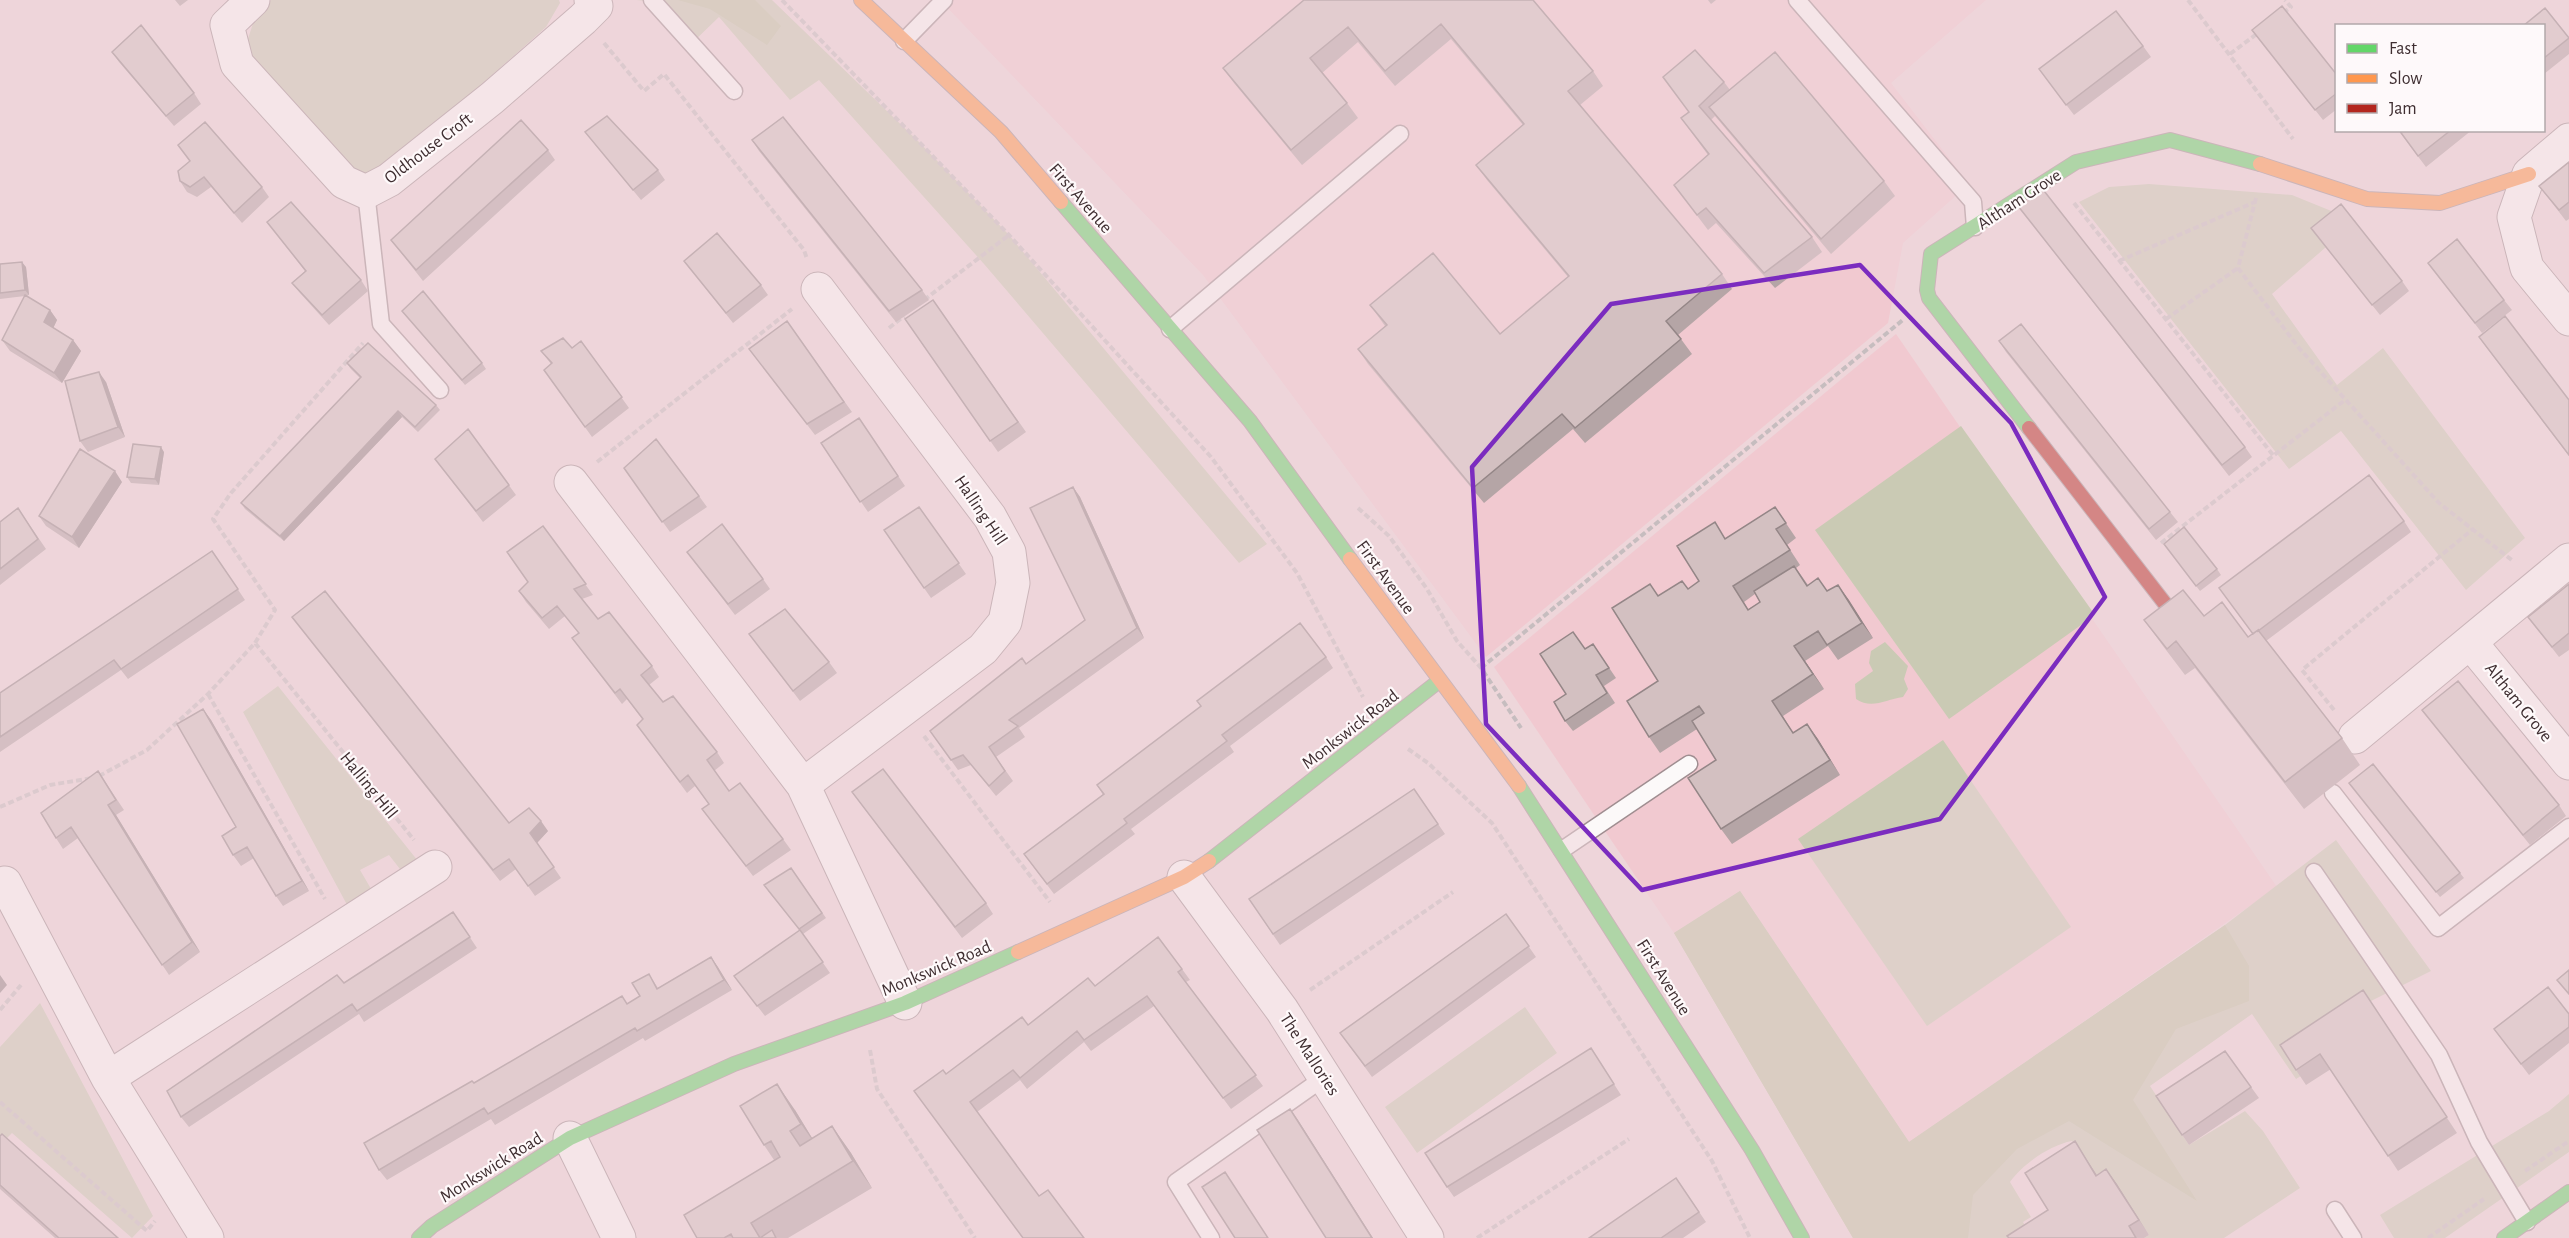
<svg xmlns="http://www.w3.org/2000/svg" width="2569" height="1238" viewBox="0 0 2569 1238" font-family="'Alegreya Sans',sans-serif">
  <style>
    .built { fill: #f1c9d0 }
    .green { fill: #cacab4 }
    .forest { fill: #c0c3a4 }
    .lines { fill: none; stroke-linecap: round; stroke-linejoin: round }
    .lane-casing { stroke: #a08e91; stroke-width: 19 }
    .street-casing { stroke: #a08e91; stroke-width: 35 }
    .fast-casing { stroke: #a08e91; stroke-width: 16 }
    .slow-casing { stroke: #a08e91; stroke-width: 16 }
    .jam-casing { stroke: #a08e91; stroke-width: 16 }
    .path { stroke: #c6bdbf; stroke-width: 4; stroke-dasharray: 6 3; stroke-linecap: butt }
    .lane { stroke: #fcf9f9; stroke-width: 16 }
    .street { stroke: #fcf9f9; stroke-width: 33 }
    .fast { stroke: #63d668; stroke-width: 14 }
    .slow { stroke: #ff974d; stroke-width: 14 }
    .jam { stroke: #b3261e; stroke-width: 14 }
    .wall { fill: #b5a5a6; fill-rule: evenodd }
    .shaded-wall { fill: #948687 }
    .building { fill: #d3c0c1; stroke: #948687; stroke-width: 1.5 }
    .marked { fill: none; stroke: #7b2cbf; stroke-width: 4.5; stroke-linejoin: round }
    .labels { text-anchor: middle; stroke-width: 4.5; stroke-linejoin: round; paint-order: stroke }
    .street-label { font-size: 18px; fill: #3f2e31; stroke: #fef9fa }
  </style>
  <rect width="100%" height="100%" fill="#eed6da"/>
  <path class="built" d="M940 0H1986L1891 83 1969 184 1903 243 1888 323 1486 657 1203 275Z
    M1896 334 2277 887 1909 1143 1740 891 1674 933 1494 667Z"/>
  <path class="green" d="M271 0H559L560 3 546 27 398 159 379 171 365 173 337 166 250 67 246 45 256 14Z
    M636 0H772L918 141 1009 235 1267 544 1239 563 984 264 819 80 790 100 719 17 689 46 647 1Z
    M2149 184 2292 195 2356 221 2272 294 2337 385 2383 348 2525 538 2466 590 2341 431 2289 469 2079 202 2109 187Z
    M1961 426 2095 615 1949 719 1815 530Z
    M1885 642 1908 666 1904 679 1908 689 1903 697C1886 699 1872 710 1856 699L1855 684 1873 671 1869 663 1871 651Z
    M278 686 422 866 407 878 389 855 360 870 377 899 352 914 243 712Z
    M1943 740 2071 927 1927 1026 1798 839Z
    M2336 840 2431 971 2369 1002 2379 1028 2296 1079 2252 1014 2150 1086 2189 1145 2245 1111 2263 1131 2300 1188 2224 1238H2144L2149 1235 2117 1185 2107 1191 2072 1141C2050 1145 2023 1164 2010 1182L2031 1217 2023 1222 2029 1233 2020 1238H1853L1674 933 1740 891 1909 1142 2225 925Z
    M40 1003 153 1216 132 1238 12 1133 0 1145V1047Z
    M1525 1007 1557 1053 1417 1153 1385 1107Z
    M2569 1094V1152L2445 1238H2394L2380 1215 2549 1111Z"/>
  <path class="forest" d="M678 0H755L781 26 767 45 710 9Z
    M1740 891 1909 1142 2225 925 2249 966V1001L2176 1029 2133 1100 2197 1201 2069 1121 2017 1149 1973 1195 1968 1238H1853L1674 933Z"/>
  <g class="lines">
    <defs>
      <path id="lane" d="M652 0 734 91
        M1797 0 1973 202 1975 227
        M904 41 944 0
        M366 192 381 324 440 390
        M1170 329 1400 134
        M2333 793 2438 928 2569 827
        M1562 850 1689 764
        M2314 872 2439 1055 2479 1142 2527 1222
        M2335 1210 2353 1238
        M1211 1238 1176 1182 1325 1077"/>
      <path id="street" d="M253 0 227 25 237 64 344 182 366 192 389 180 492 98 583 19 596 6 591 0
        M2569 140 2529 174 2514 217 2527 268 2569 319
        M571 482 803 785 905 1003
        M2470 642 2569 763
        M2355 737 2569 560
        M803 785 983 649 1005 622 1013 583 1009 552 990 517 818 289
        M1184 877 1282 1010 1427 1238
        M5 883 108 1078 207 1238
        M108 1078 435 867
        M570 1138 619 1238"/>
      <path id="fast" d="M1061 202 1250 421 1350 559
        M2029 428 1929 298 1927 290 1931 254 2076 162 2170 140 2260 164
        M1519 786 1752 1150 1802 1238
        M1209 861 1439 681
        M419 1238 432 1226 570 1138 734 1064 905 1003 1018 952
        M2504 1238 2569 1192"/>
      <path id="slow" d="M861 0 1001 132 1061 202
        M2260 164 2367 199 2440 203 2529 174
        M1350 559 1519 786
        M1018 952 1184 877 1209 861"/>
      <path id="jam" d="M2029 428 2166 605"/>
    </defs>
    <use href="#lane" class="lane-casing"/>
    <use href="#street" class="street-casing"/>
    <use href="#fast" class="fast-casing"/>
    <use href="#slow" class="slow-casing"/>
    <use href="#jam" class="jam-casing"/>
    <path class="path" d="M782 0 1009 235 1211 457 1297 573 1363 697
      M2188 0 2293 139
      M2283 13 2291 7 2285 0
      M604 43 644 91 664 74 804 250 807 259
      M2230 54 2258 33
      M2256 198 2238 268 2299 348 2439 503 2513 561
      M2074 203 2273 455
      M2119 261 2255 202
      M924 300 1009 235
      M2166 319 2238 268
      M889 328 904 316
      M597 462 792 309
      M1358 508 1389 536 1427 589 1457 641 1481 668 1521 728
      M2161 543 2345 400
      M255 643 275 610 213 519 231 493 363 343
      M1481 668 1904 319
      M208 694 325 899
      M2334 710 2302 670 2473 529
      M924 736 1050 902
      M1408 749 1428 763 1492 823 1712 1161 1750 1238
      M99 776 147 750 208 694 255 643 414 840
      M0 807 50 785 92 778
      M1310 990 1453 892
      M0 1010 21 985
      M870 1050 877 1089 975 1238
      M0 1102 147 1231 155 1221
      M2525 1171 2569 1141
      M1477 1238 1629 1139
      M2428 1238 2484 1199"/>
    <use href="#lane" class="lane"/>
    <use href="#street" class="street"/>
    <use href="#fast" class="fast"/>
    <use href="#slow" class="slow"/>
    <use href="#jam" class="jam"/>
  </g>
  <path class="wall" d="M175 0H188L180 6Z
    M1304 0H1533L1593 71 1603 86 1580 105 1722 274 1732 289 1678 335 1692 354 1585 443 1573 429 1484 503 1368 364 1358 349 1385 326 1370 305 1500 334 1568 277 1487 180 1476 165 1523 125 1451 39 1395 86 1358 42 1322 73 1347 103 1358 118 1302 165 1234 83 1223 68Z
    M1708 0H1716L1711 4Z
    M2545 8 2569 39V54L2544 74V26Z
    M2252 30 2337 75V109L2323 120Z
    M2143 46 2151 57 2074 115 2039 69Z
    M112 52 194 93 201 104 174 126 119 62Z
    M1724 82 1730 90 1884 181 1895 196 1831 254 1715 116 1711 120 1812 237 1822 252 1775 288 1716 223 1708 230 1674 185 1708 155 1681 118Z
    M2398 130H2472L2426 167Z
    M585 132 658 170 665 180 641 200 593 142Z
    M752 140 922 290 929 300 896 322 759 151Z
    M548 150 555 160 423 281 391 240Z
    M2569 162V219L2566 221 2539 186Z
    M178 171 262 187 269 197 242 223 211 187 197 197 187 192 180 181Z
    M2018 206 2245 447 2252 457 2229 476Z
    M267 222 361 280 368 291 329 325 300 293 292 283 305 271Z
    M2311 228 2402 281 2409 291 2380 315Z
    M684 261 761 285 768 295 733 323Z
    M2428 263 2504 300 2512 310 2482 333Z
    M0 264 26 267 29 295 26 296 50 310 57 320 53 328 73 340 81 351 62 383 10 351 2 340 25 296 0 299Z
    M933 300 1026 432 998 452 905 319Z
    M402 311 482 363 486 369 465 385Z
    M787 321 852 412 815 435 749 349Z
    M2479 337 2569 400V456L2486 347Z
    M581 341 629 408 592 437 544 370 551 364 541 351 572 348Z
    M1999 341 2170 512 2178 522 2156 540 2006 352Z
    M347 363 436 405 440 410 418 432 402 417 284 541 245 509 241 503 360 378 350 368Z
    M106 382 125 437 88 452 80 441Z
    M859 418 905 486 868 512 821 443Z
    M468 429 516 495 483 522 435 459Z
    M164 452 159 485 131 483 127 477Z
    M624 468 699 496 707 507 670 532Z
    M122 482 79 548 46 526 39 516Z
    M1073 487 1080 497 1144 638 1019 728 1025 737 996 757 1013 781 996 796 971 765 958 770 930 731 1022 658 1026 664 1085 620Z
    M919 507 966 574 931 598 924 588Z
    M1775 507 1796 538 1787 545 1800 565 1796 568 1808 585 1828 591 1838 585 1873 638 1838 660 1828 646 1805 661 1824 689 1783 716 1793 733 1807 724 1840 775 1732 844 1721 829 1716 760 1697 729 1660 753 1649 737 1658 681V596L1688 589 1699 581 1726 538ZM1755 594 1760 602 1748 609 1744 602Z
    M18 508 46 549 0 585V522Z
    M2404 521 2411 532 2266 641 2342 738 2360 765 2304 809 2195 668 2185 675 2163 646 2144 620 2204 616 2248 637Z
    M543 526 593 595 582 599 598 619 652 666 659 677 649 685 663 702 717 752 724 763 714 771 729 791 783 839 791 850 753 876 702 809 709 804 695 786 687 793 637 725 643 720 627 699 622 704 572 638 579 634 565 616 549 629 526 602 519 591 528 582Z
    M2164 544 2217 569 2221 575 2200 591Z
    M212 551 245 600 128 679 121 670 0 752V693Z
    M687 552 763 579 770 589 735 615Z
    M2569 584V650L2559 657 2528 617Z
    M292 617 509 823 548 831 537 843 561 878 535 896 516 869 500 881Z
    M749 634 829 662 837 673 800 701Z
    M1593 644 1616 678 1604 686 1615 703 1573 731 1565 721 1566 694 1585 649Z
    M1326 657 1333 668 1230 746 1234 752 1131 829 1135 834 1054 894 1024 854 1103 795 1097 785Z
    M203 709 211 720 309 891 283 906 276 896 254 858 241 866 233 855 236 827Z
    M2422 710 2559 805 2566 816 2530 845Z
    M98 771 124 810 116 815 200 952 169 975 78 838 63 849 56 838Z
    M2353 788 2460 873 2464 878 2440 897Z
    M1414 789 1445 834 1280 945 1249 899Z
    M852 792 986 903 993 914 962 938Z
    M791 868 826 918 803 934 830 973 765 1016 734 976 800 930 768 891Z
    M453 912 477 948 364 1022 359 1014 189 1127 181 1117 344 983Z
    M1506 914 1536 957 1372 1077 1340 1033Z
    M711 957 732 990 645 1041 643 1038 495 1125 491 1119 387 1180 379 1170 474 1083 627 1004 640 996 649 974 658 988Z
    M1182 969 1190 980 1186 982 1263 1086 1231 1109 1154 1006 1091 1051 1084 1042 1027 1089 1020 1080 977 1112 1039 1196 1084 1238 922 1102 946 1074 1095 986Z
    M2373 1006 2457 1133 2398 1171 2331 1069 2306 1085 2296 1070Z
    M2569 1014V1043L2529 1075 2494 1029Z
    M2225 1051 2259 1098 2189 1145 2156 1096Z
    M1598 1059 1621 1095 1454 1197 1447 1187Z
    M795 1110 812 1138 832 1126 851 1153 872 1188 788 1238H697L774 1160 764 1145Z
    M0 1136 118 1238H55L0 1189Z
    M2085 1157 2097 1175 2106 1169 2149 1235 2144 1238H2009L2048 1210Z
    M1676 1178 1706 1222 1683 1238H1589Z"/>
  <path class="shaded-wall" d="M22 262 26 267 29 295 25 290Z
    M50 310 57 320 51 333 44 322Z
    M73 340 81 351 62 383 54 373Z
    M99 372 106 382 125 437 118 427Z
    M398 411 402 417 284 541 280 536Z
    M161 447 164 452 159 485 155 479Z
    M115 471 122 482 79 548 72 537Z
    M1073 487 1080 497 1144 638 1137 628Z
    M1838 585 1849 600 1873 638 1862 623Z
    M1794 646 1805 661 1824 689 1813 674Z
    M203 709 211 720 309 891 302 881Z
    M1807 724 1818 739 1840 775 1830 760Z
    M108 805 116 815 200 952 192 942Z
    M541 821 548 831 537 843 530 833Z
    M711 957 718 967 732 990 724 980Z
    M0 975 7 985 0 993Z
    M777 1084 795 1110 820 1151 801 1124Z
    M1290 1109 1298 1120 1373 1238H1372Z
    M832 1126 851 1153 872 1188 853 1161Z
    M2075 1141 2085 1157 2107 1191 2096 1176Z
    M2106 1169 2117 1184 2149 1235 2139 1220Z"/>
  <path class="building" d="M1304 0H1533L1593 71 1568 91 1722 274 1666 321 1681 339 1575 428 1562 414 1473 488 1358 349 1387 325 1370 305 1433 253 1500 334 1569 276 1476 165 1524 124 1441 24 1385 71 1348 27 1310 58 1347 103 1291 150 1223 68Z
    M2282 6 2337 75V93L2315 110 2252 30Z
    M2545 8 2569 38 2544 58V26H2523Z
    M2116 11 2143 46 2066 105 2039 69Z
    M141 25 194 93 166 116 112 52Z
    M1695 50 1724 82 1699 106 1812 237 1764 273 1706 208 1697 215 1674 185 1709 154 1681 118 1689 112 1663 77Z
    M1775 52 1884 181 1821 239 1709 107Z
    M607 116 658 170 633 190 585 132Z
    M783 117 922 290 889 311 752 140Z
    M521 120 548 150 416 270 391 240Z
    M205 122 262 187 234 213 204 177 190 187 180 181 178 171 190 161 178 145Z
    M2399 130H2451L2418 156Z
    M2569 162V202L2559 210 2539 186Z
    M2041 187 2245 447 2222 465 2018 206Z
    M291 202 361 280 322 315 292 283 306 271 267 222Z
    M2341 204 2402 281 2372 305 2311 228Z
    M717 233 761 285 726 313 684 261Z
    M2457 239 2504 300 2475 323 2428 263Z
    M22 262 25 290 0 293V264Z
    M423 291 482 363 462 380 402 311Z
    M25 295 50 310 44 322 73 340 54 373 2 340Z
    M933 300 1018 422 990 441 905 319Z
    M2505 316 2569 400V455L2479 337Z
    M787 321 844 402 807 424 749 349Z
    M2021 324 2170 512 2149 529 1999 341Z
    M563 338 572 348 581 341 622 397 585 427 544 370 552 363 541 351Z
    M368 343 436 405 415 427 398 411 280 536 241 503 361 377 347 363Z
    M99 372 118 427 80 441 65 381Z
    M859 418 898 476 860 502 821 443Z
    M468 429 509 485 476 511 435 459Z
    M656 439 699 496 662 522 624 468Z
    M133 444 161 447 155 479 127 477Z
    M80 449 115 471 72 537 39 516Z
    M2369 475 2404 521 2258 631V630L2253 634 2219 588Z
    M1073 487 1137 628 1009 720 1018 726 989 747 1005 771 989 786 963 755 951 760 930 731 1022 658 1026 664 1085 620 1030 508Z
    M919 507 959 563 924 588 884 530Z
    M1775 507 1786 523 1776 529 1790 550 1733 586 1748 610 1760 602 1754 591 1794 566 1807 586 1818 578 1827 591 1838 585 1862 623 1827 645 1818 631 1794 646 1813 674 1772 701 1793 733 1807 724 1830 760 1721 829 1688 778 1716 760 1692 721 1704 713 1699 706 1649 737 1627 701 1658 681 1612 608 1650 584 1658 596 1682 581 1688 589 1699 581 1677 546 1715 522 1725 539Z
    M18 508 38 539 0 569V522Z
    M722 524 763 579 728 604 687 552Z
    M543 526 586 584 574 589 598 619 609 612 652 666 641 675 663 702 673 696 717 752 707 760 729 791 740 783 783 839 746 866 702 809 709 804 688 775 680 782 637 725 643 719 620 689 615 693 572 638 579 633 557 606 542 618 519 591 528 582 507 552Z
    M2184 527 2217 569 2196 586 2164 544Z
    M212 551 238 589 121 669 114 660 0 737V693Z
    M2569 584V633L2552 647 2528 617Z
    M2183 590 2204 616 2222 602 2248 637 2258 630 2342 738 2285 782 2176 641 2167 649 2144 620Z
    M325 591 509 823 529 808 541 821 530 833 554 867 528 886 509 859 493 870 292 617Z
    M785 609 829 662 793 691 749 634Z
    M1300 623 1326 657 1222 735 1227 741 1124 819 1127 823 1047 884 1024 854 1104 794 1097 785 1201 706 1197 701Z
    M1573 632 1585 649 1593 644 1609 668 1596 675 1607 693 1565 721 1554 702 1566 694 1540 654Z
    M2458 681 2559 805 2523 835 2422 710Z
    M203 709 302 881 276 896 247 847 233 855 222 836 236 827 177 724Z
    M2373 764 2460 873 2436 892 2349 783Z
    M883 769 986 903 955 927 852 792Z
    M98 771 116 800 108 805 192 942 162 965 71 827 56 838 41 813Z
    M1414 789 1438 824 1273 934 1249 899Z
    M791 868 822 913 799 929 764 885Z
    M453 912 470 937 357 1011 352 1004 181 1117 167 1091 337 975 344 983Z
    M1506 914 1529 946 1365 1066 1340 1033Z
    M800 930 823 962 757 1006 734 976Z
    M1158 937 1182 969 1178 972 1256 1075 1223 1098 1147 996 1084 1040 1077 1031 1020 1078 1013 1070 970 1102 1039 1196 1048 1190 1084 1238H1023L914 1091 943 1070 946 1074 1022 1017 1028 1025 1088 978 1095 986Z
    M711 957 724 980 637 1031 635 1028 488 1114 484 1108 379 1170 364 1143 472 1081 474 1083 622 996 627 1004 640 996 632 983 649 974 657 989Z
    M2569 970V994L2557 980Z
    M2548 987 2569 1014V1027L2521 1064 2494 1029Z
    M2363 990 2447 1117 2388 1156 2320 1054 2296 1070 2280 1045Z
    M1591 1048 1614 1084 1447 1187 1425 1153Z
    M2225 1051 2251 1087 2182 1135 2156 1096Z
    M777 1084 801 1124 790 1131 800 1146 832 1126 853 1161 751 1223 760 1238 772 1230 776 1238H733L731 1234 724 1238H697L684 1215 780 1157 771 1141 764 1145 740 1106Z
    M1290 1109 1372 1238H1326L1257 1130Z
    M2 1134 118 1238H59L0 1185V1136Z
    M2075 1141 2096 1176 2106 1169 2139 1220 2129 1226 2136 1238H2009L2007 1236 2048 1210 2025 1173Z
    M1225 1172 1268 1238H1235L1202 1187Z
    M1676 1178 1699 1212 1661 1238H1589Z"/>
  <path d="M0 0H2569V1238H0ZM1860 265 2011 423 2105 597 1940 819 1642 890 1486 724 1472 467 1611 304Z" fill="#eed6da" fill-opacity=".55" fill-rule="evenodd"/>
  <path class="marked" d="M1860 265 2011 423 2105 597 1940 819 1642 890 1486 724 1472 467 1611 304Z"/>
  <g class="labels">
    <g class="street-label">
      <text transform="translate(428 148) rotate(-37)" y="6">Oldhouse Croft</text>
      <text transform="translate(1081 198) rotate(49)" y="6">First Avenue</text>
      <text transform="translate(2019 199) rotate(-33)" y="6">Altham Grove</text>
      <text transform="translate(981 510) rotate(56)" y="6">Halling Hill</text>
      <text transform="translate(1386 577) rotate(54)" y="6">First Avenue</text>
      <text transform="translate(2519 702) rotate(51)" y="6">Altham Grove</text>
      <text transform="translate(1350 729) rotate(-38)" y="6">Monkswick Road</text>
      <text transform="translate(369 785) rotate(51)" y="6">Halling Hill</text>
      <text transform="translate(936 968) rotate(-23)" y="6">Monkswick Road</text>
      <text transform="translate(1664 977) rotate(58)" y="6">First Avenue</text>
      <text transform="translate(1310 1054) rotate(57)" y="6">The Mallories</text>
      <text transform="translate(491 1167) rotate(-32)" y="6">Monkswick Road</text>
    </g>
  </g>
  <rect x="2335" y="24" width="210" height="108" fill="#fef9fa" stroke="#b2a8aa" stroke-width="1.5"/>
  <rect x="2347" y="44" width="30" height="9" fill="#63d668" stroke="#b2a8aa" stroke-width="1.5"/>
  <text x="2389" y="54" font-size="18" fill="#3f2e31">Fast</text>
  <rect x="2347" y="74" width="30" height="9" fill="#ff974d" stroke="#b2a8aa" stroke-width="1.5"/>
  <text x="2389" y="84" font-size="18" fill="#3f2e31">Slow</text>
  <rect x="2347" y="104" width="30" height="9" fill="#b3261e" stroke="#b2a8aa" stroke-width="1.5"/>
  <text x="2389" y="114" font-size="18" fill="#3f2e31">Jam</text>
</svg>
